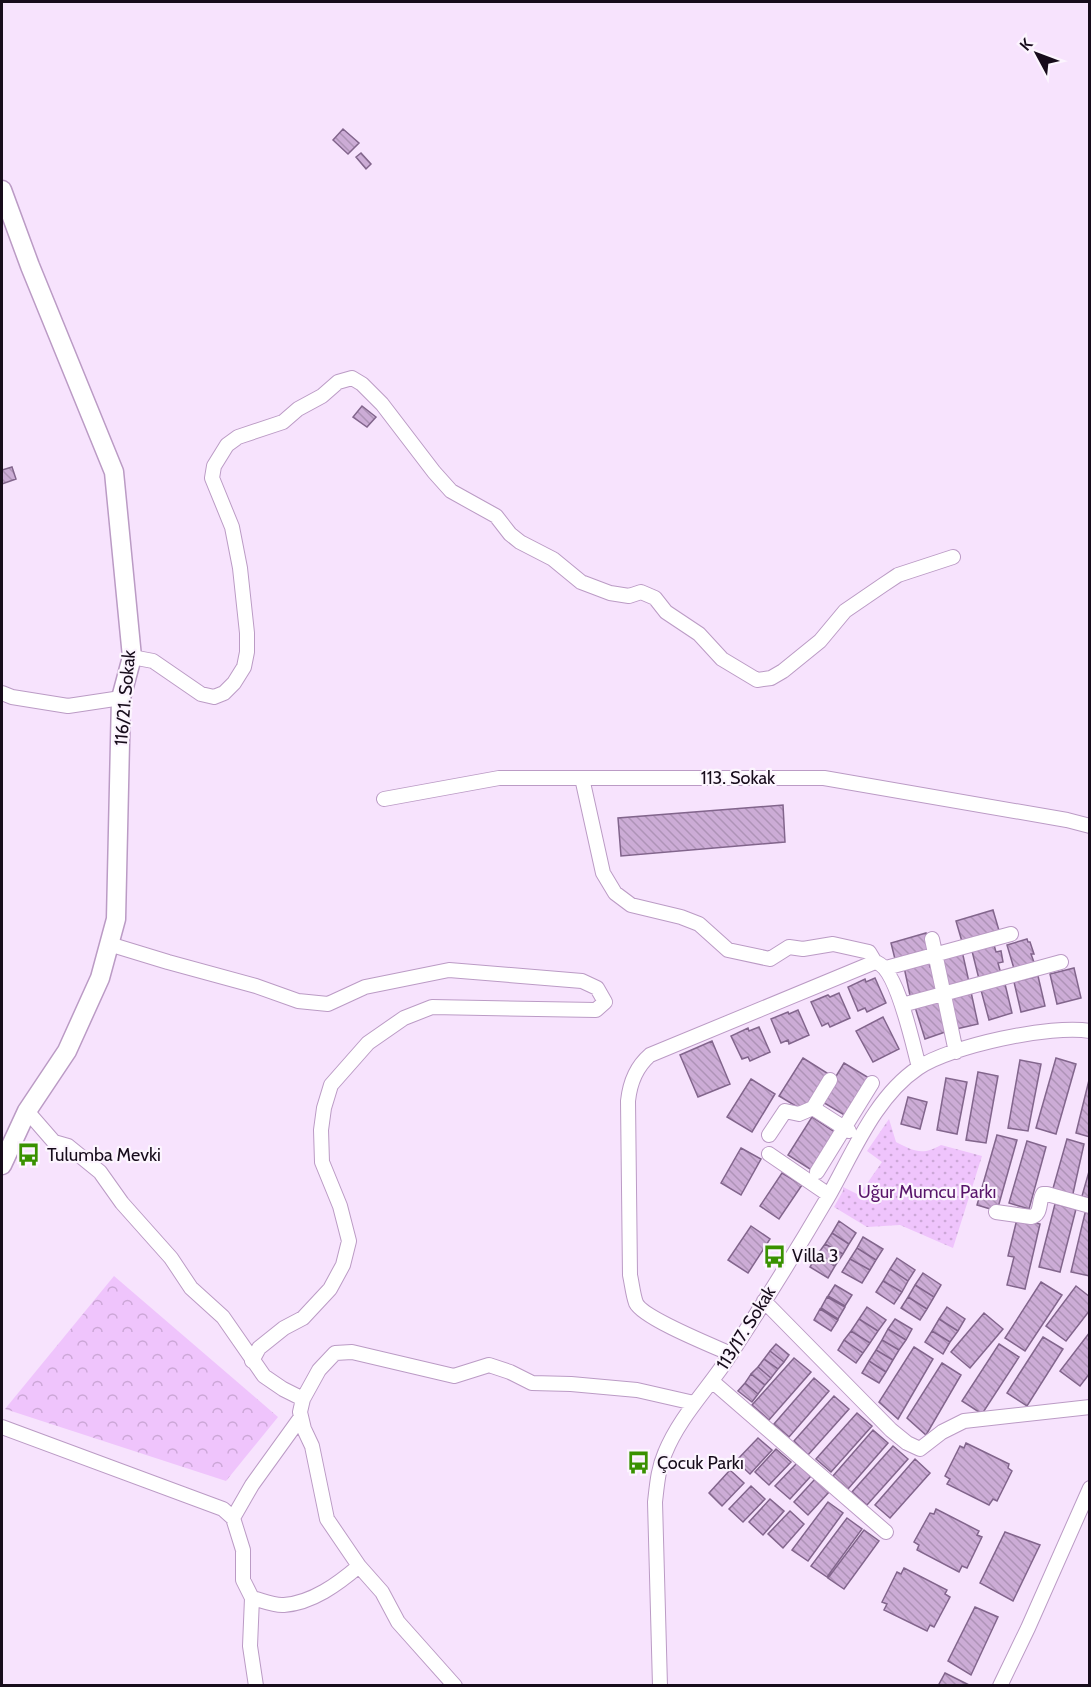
<svg xmlns="http://www.w3.org/2000/svg" width="1091" height="1687" viewBox="0 0 1091 1687" font-family="Cabin,sans-serif">
  <style>
    .grass { fill: url(#grass-dots) }
    .forest { fill: url(#forest-crowns) }
    .building { fill: url(#building-back-hatch); stroke: #82658c; stroke-width: 1.5 }
    .lines { fill: none; stroke-linecap: round; stroke-linejoin: round }
    .street-casing { stroke: #bb9bc5; stroke-width: 16 }
    .secondary-casing { stroke: #bb9bc5; stroke-width: 21 }
    .street { stroke: #fff; stroke-width: 14 }
    .secondary { stroke: #fff; stroke-width: 18 }
    .labels { text-anchor: middle; stroke-width: 4.5; stroke-linejoin: round; paint-order: stroke }
    .street-label { font-size: 18px; fill: #170c1b; stroke: #fcf5fe }
    .poi-label { font-size: 18px; fill: #170c1b; stroke: #fcf5fe; text-anchor: start }
    .park-label { font-size: 18px; fill: #58156a; stroke: #fcf5fe }
  </style>
  <defs>
    <pattern id="grass-dots" width="8" height="8" patternUnits="userSpaceOnUse" patternTransform="scale(1.5)"><rect width="8" height="8" fill="#efc4fc"/><path d="M2 2h.1M6 6h.1" fill="none" stroke="#cca7d7" stroke-width="1.8" stroke-linecap="round"/></pattern>
    <pattern id="forest-crowns" width="20" height="18" patternUnits="userSpaceOnUse" patternTransform="scale(1.5)"><rect width="20" height="18" fill="#efc4fc"/><path d="M2 6a3 3 0 1 1 6 0M12 15a3 3 0 1 1 6 0" fill="none" stroke="#cca7d7"/></pattern>
    <pattern id="building-back-hatch" width="6" height="6" patternUnits="userSpaceOnUse" patternTransform="scale(1.5)"><rect width="6" height="6" fill="#ccacd6"/><path d="M-1 5l2 2M0 0l6 6M5-1l2 2" fill="none" stroke="#ae93b7"/></pattern>
  </defs>
  <rect width="100%" height="100%" fill="#f7e3fd"/>
  <path class="grass" d="M889 1119 896 1142C914 1151 922 1156 941 1145L982 1156 953 1248 900 1225 867 1227 834 1207 843 1191V1187L859 1195 882 1162 867 1151Z"/>
  <path class="forest" d="M114 1276 278 1417 226 1481 5 1409Z"/>
  <path class="building" d="M343 129 359 143 348 154 333 140Z
    M361 153 371 164 366 169 356 157Z
    M362 406 376 417 367 427 353 417Z
    M12 467 16 479 2 484V470Z
    M783 805 785 842 621 856 618 818Z
    M993 910 1000 934 963 945 956 921Z
    M926 933 932 952 896 963 891 943Z
    M1027 939 1028 942H1030L1034 954H1031L1035 965 1015 972 1007 945Z
    M994 945 996 952 1001 951 1003 962 998 963 1001 974 979 979 972 951Z
    M962 951 969 982 947 987 940 956Z
    M929 961 930 967H934L936 978 934 980 937 994 911 1000 904 967Z
    M1074 968 1081 998 1057 1004 1050 974Z
    M1038 976 1045 1006 1021 1012 1014 982Z
    M875 978 886 1003 867 1012 865 1008 858 1011 848 987 865 979 866 982Z
    M1005 984 1012 1013 989 1020 981 990Z
    M971 992 978 1024 956 1029 949 997Z
    M839 993 850 1018 830 1027 828 1023 822 1026 811 1002 828 995 830 997Z
    M938 999 948 1031 925 1039 915 1007Z
    M798 1010 809 1035 789 1044 788 1040 781 1043 771 1019 788 1012 789 1014Z
    M883 1017 899 1049 873 1062 856 1031Z
    M759 1027 770 1052 750 1061 748 1057 742 1059 731 1036 748 1028 749 1031Z
    M712 1041 730 1084 698 1097 680 1055Z
    M803 1058 827 1073 804 1111 779 1096Z
    M1056 1058 1076 1064 1056 1134 1036 1128Z
    M1020 1060 1041 1064 1028 1131 1008 1128Z
    M844 1063 869 1078 846 1116 821 1101Z
    M978 1072 998 1076 986 1143 966 1140Z
    M1090 1076V1137L1076 1133Z
    M946 1078 967 1082 957 1134 937 1130Z
    M751 1079 775 1094 752 1132 727 1117Z
    M908 1097 927 1102 920 1129 901 1124Z
    M812 1117 836 1133 813 1171 788 1155Z
    M997 1135 1017 1140 997 1211 977 1205Z
    M1067 1139 1084 1144 1072 1198 1052 1192Z
    M1027 1141 1046 1147 1029 1209 1009 1203Z
    M741 1148 761 1159 741 1195 721 1183Z
    M1090 1168V1199L1082 1196Z
    M782 1173 802 1185 779 1219 760 1206Z
    M1055 1204 1076 1209 1060 1272 1039 1267Z
    M1086 1209H1090V1276L1071 1272Z
    M1017 1219 1040 1224 1025 1289 1007 1285 1014 1257 1008 1256Z
    M839 1221 856 1233 849 1244 832 1233Z
    M751 1226 770 1239 748 1273 728 1260Z
    M832 1233 849 1244 843 1254 825 1244Z
    M863 1237 883 1249 876 1260 857 1248Z
    M825 1244 843 1254 835 1266 817 1255Z
    M857 1248 876 1260 870 1270 850 1259Z
    M817 1255 835 1266 828 1278 810 1267Z
    M897 1258 915 1270 908 1281 890 1269Z
    M850 1259 870 1270 862 1283 842 1272Z
    M890 1269 908 1281 902 1292 883 1281Z
    M923 1273 941 1285 934 1297 915 1285Z
    M883 1281 902 1292 894 1304 876 1292Z
    M1041 1282 1062 1295 1025 1351 1005 1338Z
    M835 1285 852 1295 845 1306 828 1296Z
    M915 1285 934 1297 927 1309 908 1297Z
    M1076 1286 1090 1297V1310L1066 1341 1046 1326Z
    M827 1297 845 1307 838 1319 821 1308Z
    M908 1297 927 1309 920 1320 901 1308Z
    M867 1307 886 1320 878 1331 859 1319Z
    M947 1307 965 1319 958 1331 939 1319Z
    M820 1309 838 1320 831 1331 814 1320Z
    M984 1313 1003 1329 970 1368 951 1352Z
    M859 1319 878 1331 870 1343 851 1331Z
    M895 1319 912 1329 906 1340 888 1329Z
    M939 1319 958 1331 950 1342 932 1331Z
    M888 1329 906 1340 899 1350 882 1340Z
    M851 1331 870 1343 863 1353 844 1340Z
    M932 1331 950 1342 943 1354 925 1342Z
    M1090 1332V1373L1080 1386 1060 1371Z
    M1043 1337 1063 1349 1027 1406 1007 1393Z
    M844 1340 863 1353 856 1363 838 1350Z
    M882 1340 899 1350 893 1360 876 1350Z
    M776 1344 789 1355 784 1362 770 1351Z
    M999 1344 1019 1357 982 1414 962 1401Z
    M914 1347 933 1359 898 1419 879 1402Z
    M876 1350 893 1360 886 1372 869 1361Z
    M770 1351 784 1362 778 1369 764 1359Z
    M794 1358 811 1372 769 1420 752 1405Z
    M764 1359 778 1369 771 1378 758 1367Z
    M869 1361 886 1372 879 1383 862 1373Z
    M942 1363 961 1375 926 1435 907 1418Z
    M758 1367 771 1378 765 1385 751 1374Z
    M751 1374 765 1385 758 1394 745 1383Z
    M814 1378 829 1391 789 1437 774 1424Z
    M745 1383 758 1394 752 1402 738 1391Z
    M834 1396 849 1409 808 1455 794 1441Z
    M857 1413 872 1426 831 1472 816 1459Z
    M873 1430 888 1443 848 1489 833 1476Z
    M758 1438 772 1450 750 1474 736 1461Z
    M966 1443 1009 1464 1008 1468 1012 1471 997 1501 993 1499 989 1505 947 1484 950 1479 945 1476 960 1446 964 1448Z
    M893 1446 908 1459 867 1505 852 1492Z
    M776 1449 791 1462 769 1485 755 1472Z
    M915 1459 930 1473 890 1518 875 1505Z
    M797 1463 811 1476 790 1499 775 1486Z
    M730 1470 744 1483 722 1506 709 1493Z
    M815 1479 829 1492 808 1515 794 1502Z
    M751 1486 765 1499 743 1522 729 1509Z
    M770 1499 784 1511 763 1535 749 1522Z
    M828 1502 843 1513 808 1561 792 1550Z
    M936 1509 979 1531 977 1535 982 1537 967 1568 962 1566 959 1572 917 1550 919 1545 914 1542 930 1513 934 1514Z
    M790 1511 804 1524 783 1548 768 1534Z
    M847 1518 862 1529 827 1577 811 1566Z
    M864 1530 879 1541 844 1589 828 1578Z
    M1005 1532 1040 1545 1013 1601 980 1583Z
    M904 1568 947 1590 945 1594 950 1597 934 1627 930 1625 927 1631 884 1610 887 1604 882 1602 897 1572 901 1574Z
    M975 1607 998 1617 971 1675 948 1661Z
    M945 1673 969 1685 938 1686Z"/>
  <g class="lines">
    <defs>
      <path id="street" d="M132 657 153 661 201 694 214 697 224 693 234 683 244 667 247 652V633L240 568 232 527 212 478 214 466 227 445 238 437 283 422 298 409 322 396 338 382 352 378 362 384 382 404 434 472 451 491 496 516 510 534 520 542 553 559 581 582 610 593 629 596 641 592 655 598 666 612 699 634 722 659 757 680 771 678 783 671 820 641 845 611 883 585 898 575 953 557
        M2 693 12 697 68 706 121 698
        M582 778 603 873 615 893 631 905 681 917 699 924 728 950 770 959 789 947 803 949 833 944 869 952 875 962
        M384 799 499 778H824L1067 820 1090 826
        M932 939 956 1052
        M109 944 168 962 256 986 298 1001 328 1004 365 987 449 970 582 981 597 988 605 1002 596 1010 432 1007 404 1018 368 1043 331 1085 324 1108 321 1130 322 1162 340 1206 349 1241 343 1265 330 1289 303 1318 284 1328 259 1348 252 1361
        M886 968 1011 934
        M902 1005 1061 962
        M830 1080 813 1108 849 1131
        M27 1111 54 1142 68 1146 100 1172 122 1203 171 1258 191 1288 223 1317 264 1376 283 1389 303 1399
        M769 1135 785 1111 799 1114 813 1108
        M769 1154 829 1195
        M817 1172 872 1083
        M996 1212 1031 1217C1042 1215 1038 1202 1043 1194H1047L1090 1206
        M764 1301 891 1430 907 1443 920 1449 942 1432 964 1421 1090 1407
        M731 1354C713 1346 643 1318 636 1303 633 1295 632 1284 630 1275L628 1101C630 1082 636 1067 650 1055L875 962C897 966 913 1046 919 1067
        M713 1382 886 1532
        M2 1427 223 1509 233 1518 243 1550V1580L252 1598 250 1646 256 1686
        M233 1518 252 1485 301 1417
        M252 1598C261 1600 274 1606 284 1605 312 1603 338 1584 359 1566
        M455 1686 398 1622 382 1592 359 1566 327 1519 312 1446 304 1429 300 1412 303 1399 319 1370 335 1353 352 1352 454 1376 489 1365 510 1372 532 1383 571 1384 637 1390 694 1403
        M660 1686 655 1502C657 1485 658 1469 665 1453 680 1416 709 1388 730 1355 764 1303 797 1250 828 1197 853 1153 875 1097 918 1068 950 1046 1052 1024 1090 1031
        M1000 1686 1028 1628 1090 1488"/>
      <path id="secondary" d="M2 190 30 266 114 472 132 657 121 698 116 919 100 978 67 1051 27 1111 2 1165"/>
    </defs>
    <use href="#street" class="street-casing"/>
    <use href="#secondary" class="secondary-casing"/>
    <use href="#street" class="street"/>
    <use href="#secondary" class="secondary"/>
  </g>
  <defs>
    <symbol id="bus-bare" viewBox="-9 -9 18 18"><path d="M-5-6H5V4H4V6H2V4H-2V6H-4V4H-5ZM-3.5-4V0h7V-4ZM-3.5 1.2v1.5H-2V1.2ZM2 1.2v1.5H3.5V1.2Z" fill="#399100" stroke="#fcf5fe" stroke-width="2.5" paint-order="stroke"/></symbol>
  </defs>
  <g fill-rule="evenodd">
    <use href="#bus-bare" x="12" y="1138" width="33" height="33"/>
    <use href="#bus-bare" x="758" y="1240" width="33" height="33"/>
    <use href="#bus-bare" x="622" y="1446" width="33" height="33"/>
  </g>
  <g class="labels">
    <g class="street-label">
      <text transform="translate(125 698) rotate(-85)" y="6">116/21. Sokak</text>
      <text x="738" y="784">113. Sokak</text>
      <text transform="translate(746 1328) rotate(-58)" y="6">113/17. Sokak</text>
    </g>
    <g class="poi-label">
      <text x="47" y="1161">Tulumba Mevki</text>
      <text x="792" y="1262">Villa 3</text>
      <text x="657" y="1469">Çocuk Parkı</text>
    </g>
    <g class="park-label">
      <text x="927" y="1198">Uğur Mumcu Parkı</text>
    </g>
  </g>
  <rect width="1091" height="1687" fill="none" stroke="#170c1b" stroke-width="6"/>
  <g transform="translate(1037 54) rotate(311)" stroke="#fcf5fe" stroke-width="4.5" paint-order="stroke">
  <path d="M0-4.5L10 22L0 15L-10 22Z" fill="#170c1b"/>
  <text y="-9" font-size="16" font-weight="bold" text-anchor="middle" fill="#170c1b">K</text>
  </g>
</svg>
